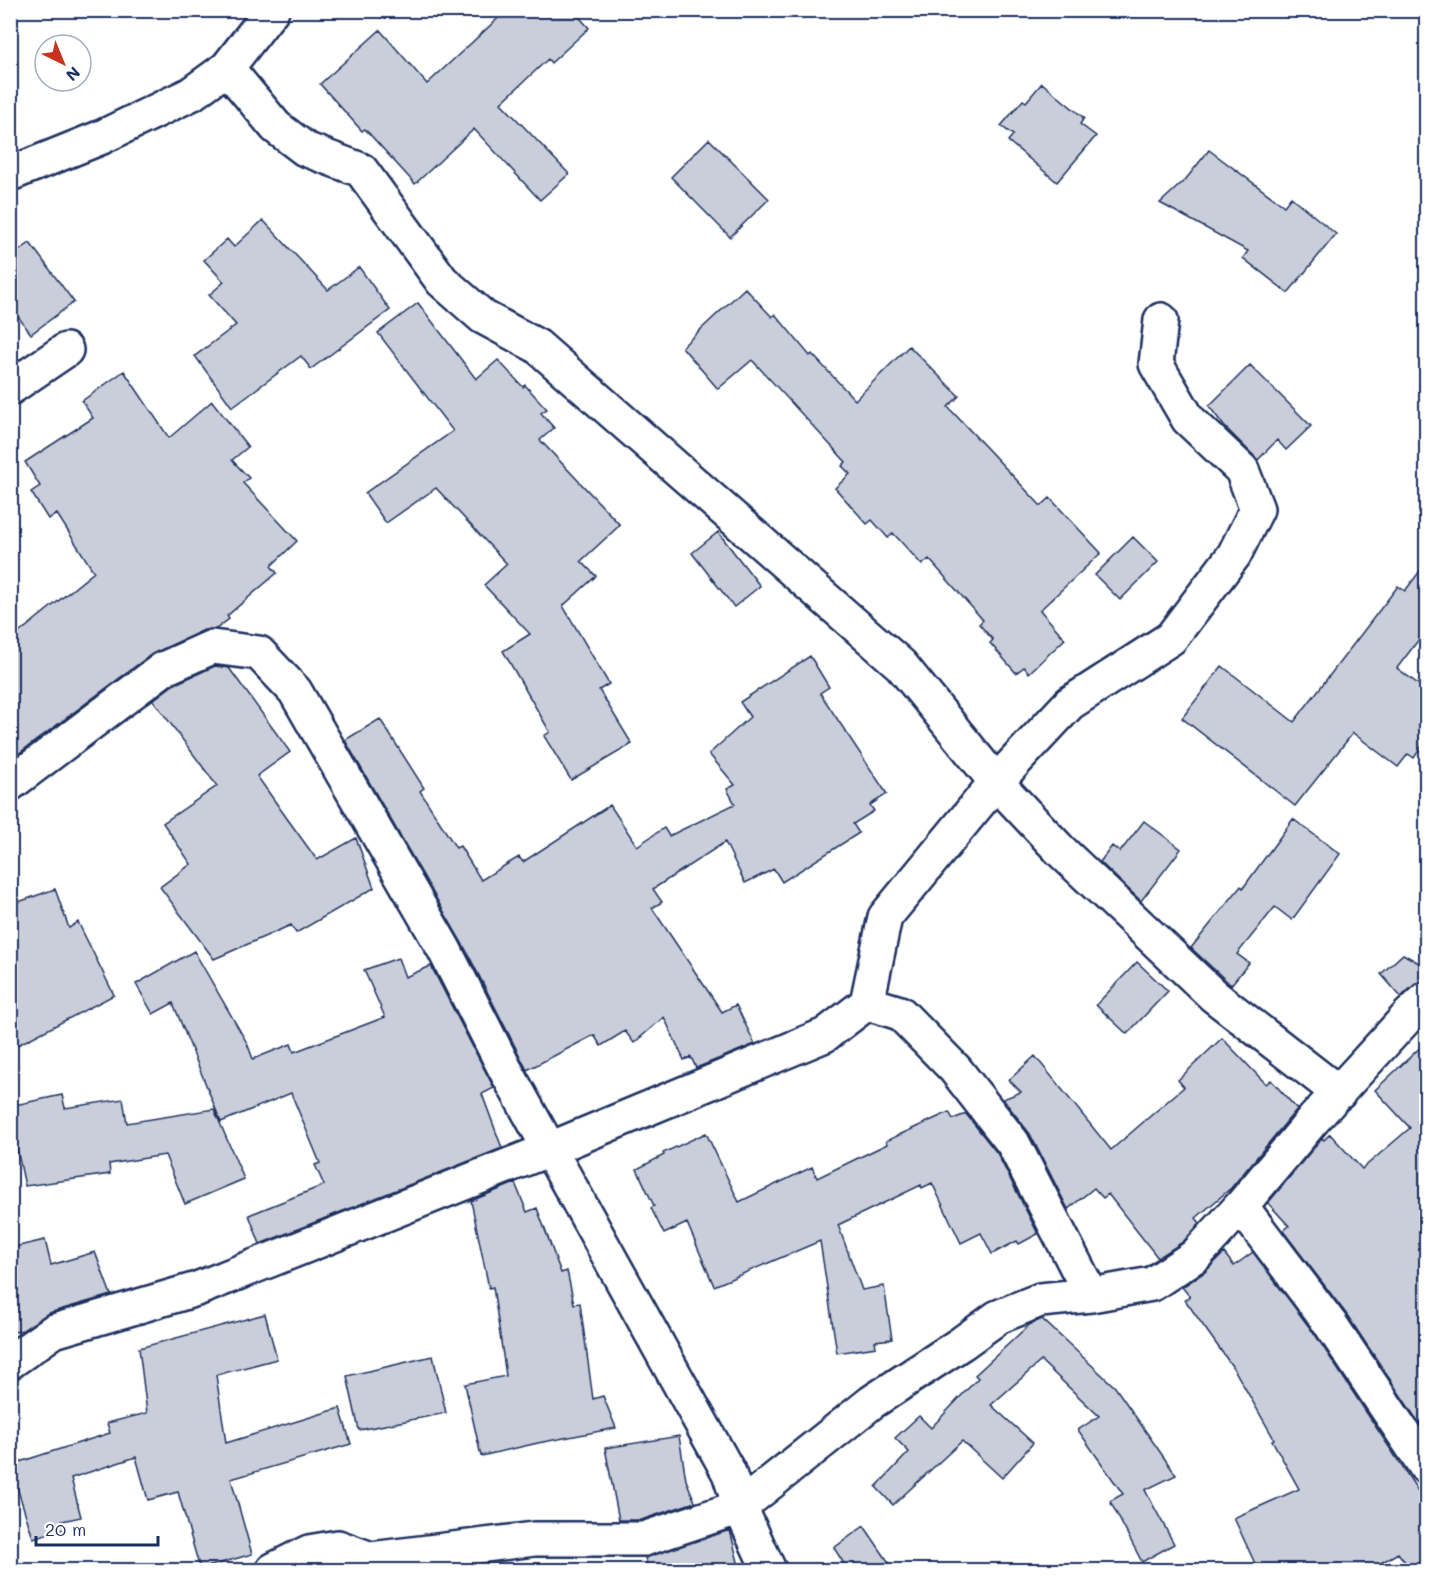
<svg xmlns="http://www.w3.org/2000/svg" width="1437" height="1581" viewBox="0 0 1437 1581" font-family="Mali,sans-serif">
  <style>
    .building { fill: #caceda; stroke: #1b2f5e; stroke-width: 1.5 }
    .lines { fill: none; stroke-linecap: round; stroke-linejoin: round }
    .street-casing { stroke: #1b2f5e; stroke-width: 38 }
    .street { stroke: #fff; stroke-width: 33 }
  </style>
  <rect width="100%" height="100%" fill="#fff"/>
  <filter id="ink" filterUnits="userSpaceOnUse"><feTurbulence type="fractalNoise" baseFrequency=".0167" numOctaves="2"/><feDisplacementMap in="SourceGraphic" scale="12" xChannelSelector="R" yChannelSelector="G"/><feConvolveMatrix kernelMatrix="1 2 1 2 8 2 1 2 1" color-interpolation-filters="sRGB"/></filter>
  <g filter="url(#ink)">
    <path class="building" d="M507 10H573L589 28 551 63 548 59 501 103 569 174 540 200 474 129 415 184 365 129 362 131 320 84 380 30 427 84Z
      M1042 83 1084 118 1080 124 1096 136 1057 182 1008 141 1013 135 1001 126 1023 100 1026 102Z
      M709 139 769 199 730 237 671 177Z
      M1209 150 1284 206 1291 197 1336 234 1288 293 1243 258 1248 251 1160 203 1186 179Z
      M263 220 328 290 359 267 390 310 311 369 301 356 232 407 195 356 236 325 209 295 224 282 204 260 227 239 234 247Z
      M30 243 74 302 31 334 10 306V257Z
      M745 288 772 317 775 314 810 356 812 354 855 400 909 346 959 396 948 407 1041 506 1050 498 1101 553 1040 610 1065 639 1029 673 1024 667 1016 673 990 643 993 640 979 624 983 620 929 559 922 565 893 533 888 538 872 520 867 524 835 488 850 474 842 466 846 462 752 360 718 389 682 347Z
      M418 303 476 379 498 360 523 387 525 385 547 409 541 413 554 428 540 440 620 525 581 561 596 576 563 606 609 684 599 690 632 744 571 780 544 736 550 732 503 651 530 634 484 585 507 564 436 488 386 523 365 493 453 431 378 333Z
      M1250 365 1311 426 1286 450 1277 440 1258 460 1224 426 1209 406Z
      M124 371 169 438 212 401 248 447 232 460 249 478 243 483 297 541 271 566 277 573 227 616 229 619 216 629 204 630 152 654 10 760V640L94 572 57 514 48 519 31 492 40 486 25 462 93 418 82 401Z
      M718 532 760 586 734 607 692 553Z
      M1133 537 1158 562 1120 600 1095 575Z
      M1426 563V630L1397 668 1426 690V740L1414 758 1408 754 1398 767 1353 733 1295 806 1182 718 1222 666 1294 722 1398 586 1405 591Z
      M810 656 829 687 820 693 887 794 870 805 874 811 853 824 859 833 782 882 774 869 745 883 725 842 653 889 662 902 652 908 722 1012 736 1005 755 1044 696 1068 691 1057 684 1060 664 1017 634 1043 625 1031 601 1046 594 1035 527 1070 466 950 345 740 380 719 424 788 420 791 456 848 460 846 481 880 519 857 523 862 610 805 637 846 664 828 669 836 735 804 727 789 735 785 709 754 750 717 740 702Z
      M215 666 229 668 290 752 257 776 286 817 317 860 356 838 374 888 296 933 291 925 214 959 160 887 191 864 163 823 217 786 153 700 173 685Z
      M1293 819 1340 854 1292 920 1275 907 1237 954 1249 963 1231 985 1191 948 1241 886 1243 888Z
      M1144 821 1181 849 1141 901 1100 862 1112 846 1120 852Z
      M55 889 69 928 78 922 114 995 10 1049V905Z
      M194 951 247 1043 253 1059 291 1044 294 1052 385 1017 364 970 398 958 405 977 431 966 494 1088 482 1094 502 1148 260 1244 249 1215 324 1185 315 1165 320 1163 291 1093 221 1122 173 1003 153 1014 136 984Z
      M1403 954 1426 967V981H1421L1414 985 1401 997 1381 974Z
      M1137 962 1168 991 1127 1034 1096 1005Z
      M1222 1038 1266 1084 1271 1080 1297 1109 1231 1188 1196 1218 1200 1223 1183 1242 1158 1258 1108 1194 1103 1198 1094 1188 1068 1209 1030 1134 1003 1099 1021 1092 1009 1080 1035 1056 1111 1150 1184 1087 1178 1080Z
      M1426 1042V1419L1419 1423 1347 1315 1283 1231 1289 1226 1268 1203 1322 1138 1324 1140 1330 1134 1362 1169 1410 1128 1375 1090Z
      M62 1095 65 1108 123 1099 127 1123 214 1109 244 1179 185 1204 165 1155 109 1164 110 1174 25 1186 10 1117V1106Z
      M949 1112 953 1119 966 1114 997 1153 1038 1234 1019 1244 1017 1241 992 1254 981 1233 961 1243 932 1183 922 1188 921 1185 838 1225 862 1290 884 1286 892 1339 875 1341 876 1347 837 1353 820 1241 714 1286 687 1223 664 1234 651 1208 654 1206 637 1169 664 1155 663 1153 706 1133 739 1202 812 1167 817 1178 887 1144 886 1141Z
      M515 1183 527 1212 537 1208 561 1273 567 1271 574 1304 580 1303 593 1399 603 1396 616 1428 538 1443 481 1456 465 1384 506 1376 493 1287 489 1288 471 1201Z
      M45 1240 51 1265 95 1252 111 1295 49 1313 23 1330 10 1333V1248Z
      M1253 1252 1316 1336 1426 1503V1570H1411L1398 1553 1369 1570H1258L1234 1518 1299 1489 1272 1440 1274 1439 1234 1369 1185 1300 1190 1297 1182 1287 1205 1272 1224 1253 1234 1266Z
      M265 1314 277 1359 216 1375 226 1443 340 1408 351 1444 231 1479 252 1554 200 1569 178 1492 148 1500 136 1457 71 1478 81 1517 62 1521 65 1529 33 1538 10 1465 110 1433 107 1423 147 1413 139 1348Z
      M1042 1319 1115 1387 1176 1475 1145 1490 1174 1544 1142 1562 1110 1501 1123 1494 1078 1430 1099 1416 1041 1361 991 1405 1033 1443 1002 1478 962 1441 893 1505 876 1487 909 1452 895 1438 919 1416 931 1428 978 1378 975 1375 1029 1325Z
      M433 1356 446 1413 359 1430 347 1376Z
      M679 1436 686 1480 695 1502 641 1520H619L605 1448Z
      M864 1526 894 1570H848L834 1548Z
      M730 1530 740 1570H649L645 1558Z"/>
    <g class="lines">
      <defs>
        <path id="street" d="M227 68 276 127 305 149 361 170 442 281 483 317 537 346 901 665 996 782 1061 851 1214 996 1339 1093
          M10 174 102 137 191 94 227 68 272 10
          M10 388 66 350
          M10 784 163 669 212 647 259 653 295 691 444 949 505 1069 729 1473 740 1507 769 1570
          M867 1003 885 917 996 782 1070 703 1171 638 1234 555 1257 509 1242 470 1188 419 1156 364 1161 320
          M1241 1206 1331 1325 1426 1467
          M10 1362 54 1331 197 1289 550 1149 825 1035 867 1003 900 1013 955 1069 1013 1143 1091 1295
          M273 1570 309 1552 338 1547 371 1559 534 1539H644L740 1507 872 1402 962 1343 998 1317 1040 1300 1091 1295 1152 1284 1195 1256 1241 1206 1313 1120 1410 1014 1426 999"/>
      </defs>
      <use href="#street" class="street-casing"/>
      <use href="#street" class="street"/>
    </g>
  </g>
  <rect width="1437" height="1581" fill="none" stroke="#fff" stroke-width="36"/>
  <rect x="18" y="18" width="1401" height="1545" fill="none" stroke="#1b2f5e" stroke-width="2" filter="url(#ink)"/>
  <g transform="translate(63 63) rotate(137)"><circle r="28" fill="#ffffff" stroke="#a4acbf" stroke-width="1.5"/>
  <path d="M0-4.5L10 22L0 15L-10 22Z" fill="#c8321e"/>
  <text y="-9" font-size="16" font-weight="bold" text-anchor="middle" fill="#1b2f5e">N</text>
  </g>
  <path d="M36 1536v9h122v-9" fill="none" stroke="#1b2f5e" stroke-width="3"/>
  <text x="45" y="1536" font-size="18" fill="#1b2f5e" stroke="#ffffff" stroke-width="4.5" paint-order="stroke">20 m</text>
</svg>
